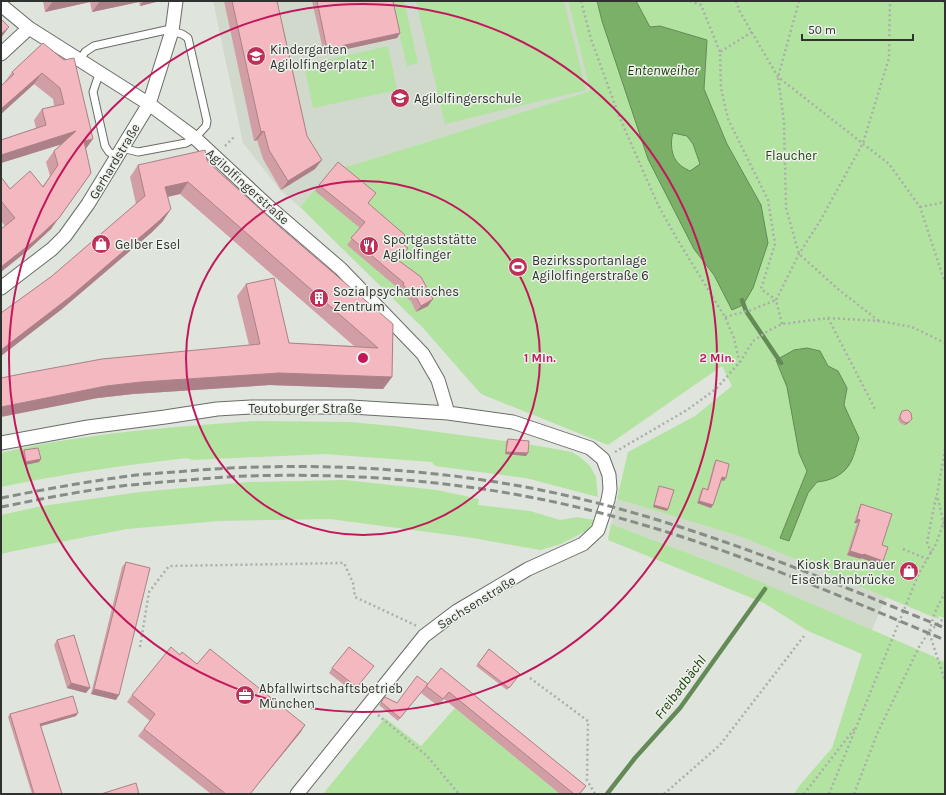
<svg xmlns="http://www.w3.org/2000/svg" width="946" height="795" viewBox="0 0 946 795" font-family="Karla,sans-serif">
  <style>
    .built { fill: #d0d9cc }
    .green { fill: #b2e3a1; fill-rule: evenodd }
    .water { fill: #7bb068; stroke: #648a57; fill-rule: evenodd }
    .lines { fill: none; stroke-linecap: round; stroke-linejoin: round }
    .stream { stroke: #648a57; stroke-width: 4.5 }
    .service-casing { stroke: #686d67; stroke-width: 9 }
    .minor-casing { stroke: #686d67; stroke-width: 15 }
    .path { stroke: #aaaea9; stroke-width: 2.5; stroke-dasharray: 2 3; stroke-linecap: butt }
    .service { stroke: #fff; stroke-width: 7 }
    .minor { stroke: #fff; stroke-width: 13 }
    .rail { stroke: #888c87; stroke-width: 3; stroke-dasharray: 8 4; stroke-linecap: butt }
    .wall { fill: #d29ea6 }
    .shaded-wall { fill: #ab8187 }
    .building { fill: #f4b8c1; stroke: #ab8187 }
    .ring { fill: none; stroke: #c2185b; stroke-width: 2 }
    .labels { text-anchor: middle; stroke-width: 3; stroke-linejoin: round; paint-order: stroke }
    .poi-label { font-size: 13px; fill: #303230; stroke: #ecf1ea; text-anchor: start }
    .park-label { font-size: 13px; fill: #204311; stroke: #ecf1ea }
    .street-label { font-size: 13px; fill: #303230; stroke: #ecf1ea }
    .water-label { font-size: 14px; font-style: italic; fill: #173a07; stroke: #ecf1ea }
    .centre { fill: #c2185b; stroke: #ecf1ea; stroke-width: 2 }
    .ring-label { font-size: 12px; text-anchor: middle; font-weight: bold; fill: #c2185b; stroke: #ecf1ea; stroke-width: 3; stroke-linejoin: round; paint-order: stroke }
  </style>
  <rect width="100%" height="100%" fill="#dfe4dd"/>
  <path class="built" d="M213 1H568L590 91 353 165 333 169 300 207 280 190 243 143Z
    M617 499 742 537 886 597 872 630 735 571 611 524Z"/>
  <path class="green" d="M391 1H404L418 63 407 66Z
    M416 1H564L586 90 445 124Z
    M568 1H945V618L939 616 938 619 742 537 617 499 628 452 695 416 732 386 722 366 608 445 481 394 423 328 300 207 333 169 353 165 590 91ZM804 479 815 484 808 493 780 538Z
    M388 46 397 90 313 108 304 65Z
    M257 421 349 422 394 426 527 444 572 452 580 457 590 466 596 477 598 497 526 478 435 466 432 462 324 454 193 460 187 458C125 465 63 474 1 487V453C85 433 171 427 257 421Z
    M345 480 437 490 479 499 478 505 530 511 560 520 577 517 595 520 588 530 561 544 540 550 473 538 330 519 219 521 127 529 14 551 1 554V515L42 506 140 492 248 482Z
    M611 524 735 571 935 657V658L945 662V794H794L800 785 832 748 862 654 808 631 764 603 608 540Z
    M455 708 560 794H323L385 718 421 746Z"/>
  <path class="water" d="M597 1H636L650 27 660 26 707 40 704 89 727 144 761 205 768 243 753 288 743 305 732 310 714 275 694 249 648 159 602 21ZM673 133 687 136 693 144 700 164 690 171C686 169 682 167 679 164 671 157 670 142 673 133Z
    M807 348 820 351 828 366 838 371 847 388 844 405 859 438C856 446 854 458 849 465 842 476 829 481 817 482L808 493 789 541 780 538 807 471 799 453 787 387 776 360 794 350Z"/>
  <g class="lines">
    <path class="stream" d="M742 300 746 311 781 363
      M607 794 635 758 680 708 765 589"/>
    <defs>
      <path id="service" d="M80 60 85 52 94 46 166 30 182 34 188 38 207 121 206 126 195 138 186 143 138 152 122 148
        M100 74 97 80 93 92 105 146 109 152 116 156"/>
      <path id="minor" d="M1 5 29 28 149 104 195 138 269 207 341 269 423 354 438 380 448 413
        M1 54 29 28
        M1 288 52 249 65 236 88 204 149 104 172 31 176 1
        M1 443 88 427 165 417 217 409 251 407H351L448 413 513 422 590 448 603 459 609 475 610 489 608 500 598 530 583 544 528 569 457 611 424 636 297 794"/>
    </defs>
    <use href="#service" class="service-casing"/>
    <use href="#minor" class="minor-casing"/>
    <path class="path" d="M581 1 591 39 619 116 658 205 677 239 725 317 734 338 738 356 740 362
      M690 1 701 5 720 52
      M736 1 740 12 778 77 889 164 920 207 945 283
      M799 1 778 77 784 122 786 208 799 254 839 290 879 321
      M944 1 945 4
      M752 32 720 52 721 88 728 119 768 200 775 244 761 289 776 300
      M225 146 235 136
      M920 207 945 202
      M725 317 751 310 776 300
      M828 318 875 409
      M782 324 776 300 799 254 820 221 863 143 889 58 890 1
      M945 449 937 495 945 529
      M615 452 687 410 716 389 740 362 753 341 768 331 782 324 828 318 880 321 912 327 945 343
      M903 549 927 559
      M931 553 927 542 936 497
      M945 592 935 612 929 632 945 681
      M140 647 149 592 169 566 344 563 353 583 355 597 417 626
      M530 678 588 721 587 780 595 794
      M378 715 427 756 459 794
      M664 794 720 745 804 636
      M804 794 855 728
      M829 794 919 573 936 544 945 519
      M854 794 877 734 919 647 929 632 945 617"/>
    <use href="#service" class="service"/>
    <use href="#minor" class="minor"/>
    <path class="rail" d="M1 498C46 489 91 481 136 475 157 473 178 472 199 470 321 461 453 469 573 497 701 527 823 578 945 628
      M1 507C47 498 94 488 141 484 160 482 180 481 199 479 215 478 232 476 248 476 376 472 506 485 630 521 737 551 842 597 945 640"/>
  </g>
  <path class="wall" d="M43 1H160L140 6 139 2 92 12 90 2 45 12Z
    M224 1H277L307 136 315 169 281 190 263 159 257 140 254 141Z
    M312 1H393L400 33 397 38 324 54Z
    M43 43 86 149 51 229 26 252 1 221V177L10 189 43 186 50 176 46 162 54 151 61 144 1 163V140L36 128 34 120 42 109 54 106 53 99 34 84 1 114V86L4 83 12 72Z
    M207 160 209 163 281 228 393 324 392 377 383 389 270 385 133 394 98 398 249 345 237 296 246 284 289 343 354 346 180 194 168 197 163 221 151 233 62 309 1 356V313L52 276 136 204 130 177 138 165Z
    M319 185 371 200 368 204 400 241 403 255 399 260 428 306 416 312 411 301 398 291 399 289 347 245 360 228 315 191Z
    M902 411 912 419 907 424 904 425 900 423 898 419Z
    M508 439 528 453 526 456 505 454 506 441Z
    M24 450 41 459 39 462 25 465 22 453Z
    M716 460 724 481 722 480 713 505 711 508 697 503 701 490 703 488 707 489 714 463Z
    M659 486 667 511 653 507 658 489Z
    M861 504 882 545 883 561 881 565 861 558V559L847 555 857 523H854L859 508Z
    M126 562 116 700 91 694 122 567Z
    M57 640 86 693 67 688 54 645Z
    M489 649 520 674 507 690 476 666Z
    M180 655 197 664 305 725 300 733 250 794H211L138 736 150 721 127 702 132 695Z
    M332 668 370 671 353 692 329 673Z
    M441 668 586 786 580 794H560L444 699 438 706 421 693Z
    M428 684 398 721 379 705 385 697 397 703Z
    M10 714 76 716 41 726 62 794H32L8 717Z"/>
  <path class="shaded-wall" d="M53 1H91L90 2 45 12Z
    M100 1H140L139 2 92 12Z
    M143 1H160L140 6Z
    M9 27 1 38V34Z
    M400 33 397 38 324 54 327 49Z
    M42 73 34 84 1 114V109Z
    M76 131 69 142 1 163V155Z
    M264 131 257 140 254 141 261 132Z
    M93 139 85 150 84 141Z
    M322 160 315 169 281 190 288 181Z
    M91 173 51 229 26 252 1 272V267Z
    M188 182 180 194 157 199 165 187Z
    M171 209 163 221 151 233 62 309 1 356V350Z
    M433 299 428 306 416 312 421 306Z
    M279 373 392 377 383 389 270 385 133 394 98 398 1 417V407L106 386 141 382Z
    M912 419 907 424 904 425 906 423Z
    M506 452 528 453 526 456 505 454Z
    M41 459 39 462 25 465 26 462Z
    M722 477 726 478 724 481 721 480Z
    M699 501 713 505 711 508 697 503Z
    M654 505 668 509 667 511 653 507Z
    M857 519 860 520 857 523H854Z
    M850 551 864 554 883 561 881 565 861 558V559L847 555Z
    M71 683 90 688 86 693 67 688Z
    M94 689 119 695 116 700 91 694Z
    M78 713 76 716 38 727 40 724Z
    M305 725 300 733 250 794Z"/>
  <path class="building" d="M232 1H277L307 136 322 160 288 181 269 150 264 131 261 132Z
    M317 1H393L400 33 327 49Z
    M1 19 9 27 1 34Z
    M43 43 64 60 74 58 93 139 84 141 91 173 59 218 34 241 1 267V229L15 218 1 201V177L10 189 30 171 43 187 58 165 54 151 76 131 1 155V140L46 125 42 109 64 104 60 88 42 73 1 109V86L14 74 12 72Z
    M205 150 207 160 209 163 281 228 393 324 392 377 279 373 141 382 106 386 1 407V378L26 373 102 359 260 344 246 284 274 278 289 343 378 348 188 182 165 187 171 209 159 221 70 297 1 350V313L52 276 145 196 138 165Z
    M338 162 376 193 368 203 405 235 399 241 408 248 398 260 421 277 433 299 421 306 415 295 403 285 404 283 351 238 365 222 319 185Z
    M908 410 911 413 912 419 909 422 906 423 901 420 900 416 902 411Z
    M508 439 529 441 528 453 506 452Z
    M38 448 41 459 26 462 24 450Z
    M716 460 729 464 726 478 722 477 713 505 699 501 703 488 708 490Z
    M659 486 674 490 668 509 654 505Z
    M861 504 892 514 882 545 888 547 883 561 864 554 863 555 850 551 860 520 857 519Z
    M126 562 150 568 119 695 94 689Z
    M74 635 90 688 71 683 57 640Z
    M171 647 180 655 182 652 197 664 210 649 305 725 250 794H226L144 729 155 714 132 695Z
    M349 647 374 666 357 687 332 668Z
    M489 649 520 674 509 688 478 664Z
    M441 668 586 786 579 794H574L449 692 443 699 426 686Z
    M417 676 428 684 400 718 381 702 385 697 397 703Z
    M73 696 78 713 40 724 62 794H34L10 714Z
    M136 783 139 794H101Z"/>
  <g class="ring">
    <circle cx="363" cy="358" r="177"/>
    <circle cx="363" cy="358" r="354"/>
  </g>
  <defs>
    <symbol id="school-disc" viewBox="-11 -11 22 22"><circle r="9.5" fill="#be2f57" stroke="#ecf1ea"/><path d="M0-5L7-2L0 1L-7-2ZM-4 1L0 2.5L4 1V4Q0 6-4 4Z" fill="#fff"/></symbol>
    <symbol id="shop-disc" viewBox="-11 -11 22 22"><circle r="9.5" fill="#be2f57" stroke="#ecf1ea"/><path d="M-5-2.5h2.3a2.7 3.5 0 0 1 5.4 0H5L5.5 6h-11ZM-1.5-2.5h3a1.5 2.3 0 0 0-3 0Z" fill="#fff"/></symbol>
    <symbol id="restaurant-disc" viewBox="-11 -11 22 22"><circle r="9.5" fill="#be2f57" stroke="#ecf1ea"/><path d="M-5-6h1v4h1v-4h1v4h1v-4h1v5L-1.5 .5V6h-2V.5L-5-1ZM5-6V6H3V1.5H1.5Q1.5-4 5-6Z" fill="#fff"/></symbol>
    <symbol id="stadium-disc" viewBox="-11 -11 22 22"><circle r="9.5" fill="#be2f57" stroke="#ecf1ea"/><path d="M0-5a6.5 5 0 1 0 0 10a6.5 5 0 1 0 0-10ZM-3.5-1.8h7v3.6h-7Z" fill="#fff"/></symbol>
    <symbol id="building-disc" viewBox="-11 -11 22 22"><circle r="9.5" fill="#be2f57" stroke="#ecf1ea"/><path d="M-4-6H4V6H1V3H-1V6H-4ZM-2.5-4.3h1.7v1.8h-1.7ZM.8-4.3h1.7v1.8H.8ZM-2.5-1h1.7V.8h-1.7ZM.8-1h1.7V.8H.8Z" fill="#fff"/></symbol>
    <symbol id="office-disc" viewBox="-11 -11 22 22"><circle r="9.5" fill="#be2f57" stroke="#ecf1ea"/><path d="M-6-3h4V-5.5h4V-3h4V5H-6ZM-1-4.5V-3h2v-1.5ZM-6 0V1H6V0Z" fill="#fff"/></symbol>
  </defs>
  <g fill-rule="evenodd">
    <use href="#school-disc" x="245" y="45" width="22" height="22"/>
    <use href="#school-disc" x="389" y="87" width="22" height="22"/>
    <use href="#shop-disc" x="90" y="233" width="22" height="22"/>
    <use href="#restaurant-disc" x="358" y="235" width="22" height="22"/>
    <use href="#stadium-disc" x="507" y="256" width="22" height="22"/>
    <use href="#building-disc" x="308" y="287" width="22" height="22"/>
    <use href="#shop-disc" x="898" y="560" width="22" height="22"/>
    <use href="#office-disc" x="234" y="684" width="22" height="22"/>
  </g>
  <g class="labels">
    <g class="poi-label">
      <text x="270" y="54">Kindergarten<tspan x="270" dy="15">Agilolfingerplatz 1</tspan></text>
      <text x="414" y="103">Agilolfingerschule</text>
      <text x="383" y="244">Sportgaststätte<tspan x="383" dy="15">Agilolfinger</tspan></text>
      <text x="115" y="249">Gelber Esel</text>
      <text x="532" y="265">Bezirkssportanlage<tspan x="532" dy="15">Agilolfingerstraße 6</tspan></text>
      <text x="333" y="296">Sozialpsychatrisches<tspan x="333" dy="15">Zentrum</tspan></text>
      <text x="895" y="569" text-anchor="end">Kiosk Braunauer<tspan x="895" dy="15">Eisenbahnbrücke</tspan></text>
      <text x="259" y="693">Abfallwirtschaftsbetrieb<tspan x="259" dy="15">München</tspan></text>
    </g>
    <g class="park-label">
      <text x="791" y="160">Flaucher</text>
    </g>
    <g class="street-label">
      <text transform="translate(114 161) rotate(-59)" y="5">Gerhardstraße</text>
      <text transform="translate(248 186) rotate(42)" y="5">Agilolfingerstraße</text>
      <text x="305" y="413">Teutoburger Straße</text>
      <text transform="translate(476 602) rotate(-32)" y="5">Sachsenstraße</text>
    </g>
    <g class="water-label">
      <text x="663" y="75">Entenweiher</text>
      <text transform="translate(680 687) rotate(-53)" y="5">Freibadbächl</text>
    </g>
  </g>
  <circle cx="363" cy="358" r="6" class="centre"/>
  <g class="ring-label">
    <text x="540" y="362">1 Min.</text>
    <text x="717" y="362">2 Min.</text>
  </g>
  <rect width="946" height="795" fill="none" stroke="#303230" stroke-width="4"/>
  <path d="M802 34v6h111v-6" fill="none" stroke="#303230" stroke-width="2"/>
  <text x="808" y="34" font-size="12" fill="#303230" stroke="#ecf1ea" stroke-width="3" paint-order="stroke">50 m</text>
</svg>
